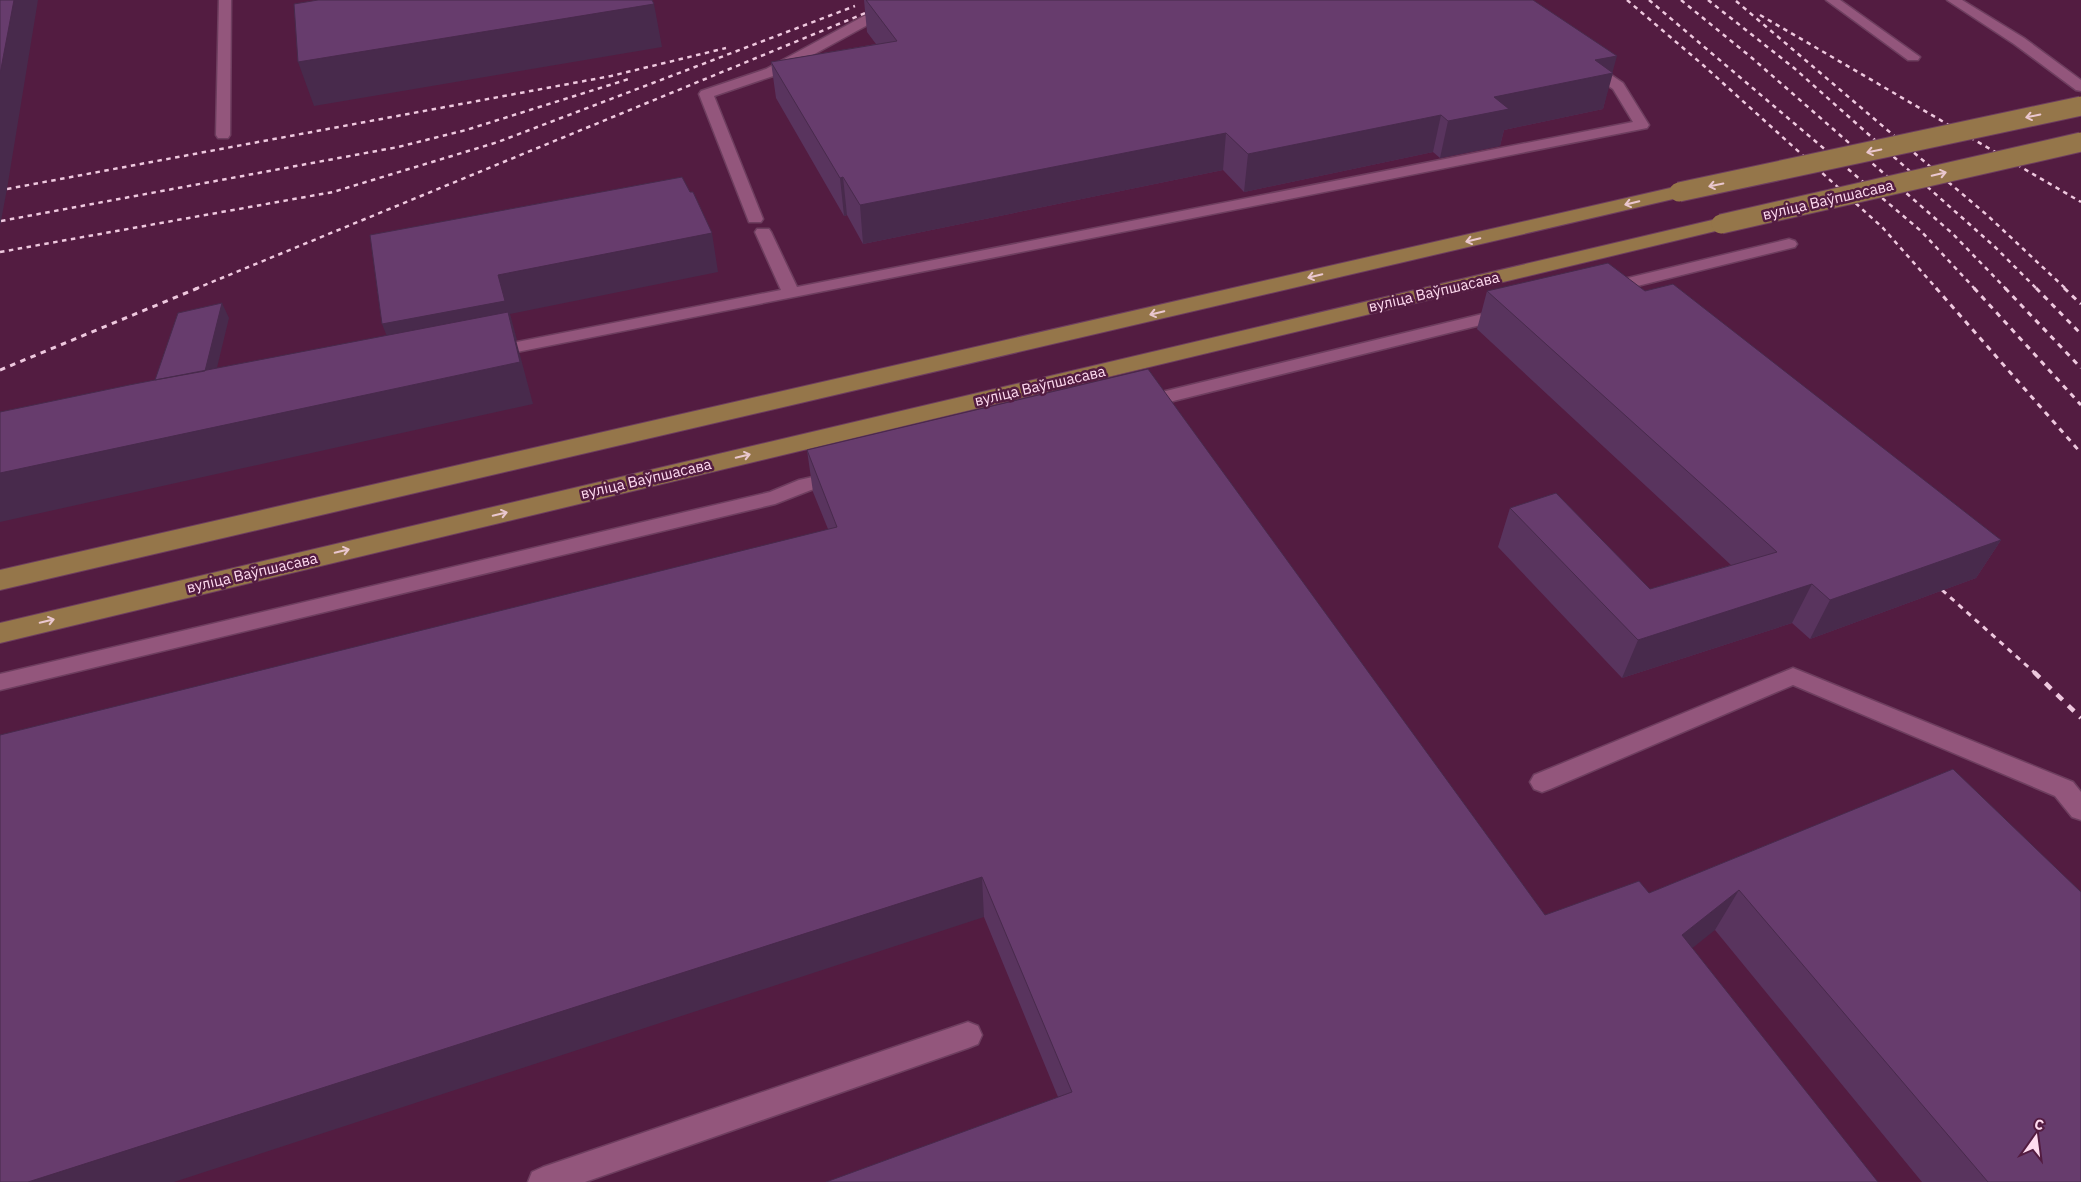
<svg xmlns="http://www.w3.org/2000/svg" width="2081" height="1182" viewBox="0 0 2081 1182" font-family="'IBM Plex Sans',sans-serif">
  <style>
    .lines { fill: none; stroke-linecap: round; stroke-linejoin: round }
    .service-casing { stroke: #6e3e5f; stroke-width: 3 }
    .primary-casing { stroke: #6e3e5f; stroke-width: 2 }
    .service { fill: #93567c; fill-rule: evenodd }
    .primary { fill: #95764a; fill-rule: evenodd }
    .rail-far2 { stroke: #eec8de; stroke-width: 2.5; stroke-dasharray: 4.5 4.5; stroke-linecap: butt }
    .rail-far1 { stroke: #eec8de; stroke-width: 3; stroke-dasharray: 5.5 5.5; stroke-linecap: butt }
    .rail { stroke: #eec8de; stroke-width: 4.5; stroke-dasharray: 8 8; stroke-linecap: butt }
    .primary-bridge-casing { stroke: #6e3e5f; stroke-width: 21; stroke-linecap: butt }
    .primary-bridge { stroke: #95764a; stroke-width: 19 }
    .wall { fill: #59345e }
    .shaded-wall { fill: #482a4c }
    .building { fill: #673c6d; stroke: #482a4c }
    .oneway { stroke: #eac7cf }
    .labels { text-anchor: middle; stroke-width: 5; stroke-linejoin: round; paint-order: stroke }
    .street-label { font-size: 15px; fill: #ffdbf0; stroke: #531c41 }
  </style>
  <rect width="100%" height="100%" fill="#531c41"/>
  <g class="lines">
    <defs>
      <path id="service" d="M219 0H231L230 135 228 138H218L216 135Z
        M1826 0H1840L1920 57 1918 60H1908Z
        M1947 0H1962L2024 38 2081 80V91L2076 90 2014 44Z
        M894 11 899 12 900 15 899 18 873 22 776 75 714 96 763 219 761 222H749L699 94 701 91 766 69 864 16Z
        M1587 61 1592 62 1623 83 1649 125 1647 128 491 357 485 356 482 352 485 348 491 347 781 290 755 232 757 229H769L771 232 797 287 1633 122 1613 89 1582 68 1580 65 1582 62Z
        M1789 239 1795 241 1797 244 1795 247 1605 294 1599 293 1597 289 1599 285Z
        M1507 308 1513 309 1516 313 1513 317 1141 409 1134 407 1132 403 1134 399 1141 397Z
        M840 471 847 472 850 477 847 482 811 490 775 504 0 690V674L770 492 799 480Z
        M1793 668 2073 782 2081 792V820L2072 817 2055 796 1793 685 1550 789 1542 792 1534 789 1530 782 1534 775Z
        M968 1022 978 1026 982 1035 978 1044 968 1048 585 1182H528L532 1172 543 1167Z"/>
      <path id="primary" d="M1679 186 1686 188 1689 192 1686 196 0 590V570Z
        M1721 218 1728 220 1731 224 1728 228 0 643V623Z"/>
    </defs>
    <use href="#service" class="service-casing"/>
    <use href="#primary" class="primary-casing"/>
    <use href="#service" class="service"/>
    <use href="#primary" class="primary"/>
    <path class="rail-far2" d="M1627 0 1703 65 1883 228 1937 289
      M1649 0 1921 231 1975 289
      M1681 0 1752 58 1953 234 2006 289
      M1708 0 1794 68 1995 247 2037 289
      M1736 1 1987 215 2066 289
      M1760 15 2081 202
      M7 189 611 76 726 48
      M1 221 398 147 466 130 632 78
      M0 252 333 192 498 142 855 6
      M195 289 897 0"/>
    <path class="rail-far1" d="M1936 288 2081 453
      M1974 288 2081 405
      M2005 288 2081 368
      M2036 288 2081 334
      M2064 288 2081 304
      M0 370 198 288
      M1942 590 2035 673"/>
    <path class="rail" d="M2034 672 2081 718"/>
    <defs>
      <path id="primary-bridge" d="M1679 192 2081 106
        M1721 224 2081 142"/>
    </defs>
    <use href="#primary-bridge" class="primary-bridge-casing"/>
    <use href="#primary-bridge" class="primary-bridge"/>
  </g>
  <path class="wall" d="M864 0H866L1612 72 1603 109 1504 130 1500 146 1440 158 1433 152 1244 192 1223 170 863 244 847 215 844 216 776 98 771 62 876 44 867 32Z
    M1487 291H1645L2001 540 1976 578 1810 639 1792 623 1622 678 1498 547 1510 508 1650 589 1731 565 1477 329Z
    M807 450 1545 915 1649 893 1953 769 2081 1182H1922L1715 930 1058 1097 984 917 828 529 813 492Z"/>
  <path class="shaded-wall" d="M14 0H38L7 189 0 226V74Z
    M654 4 662 47 314 106 298 62Z
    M1617 56 1612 74 1613 73 1603 109 1504 130 1500 146 1440 158 1448 121 1494 97 1595 60Z
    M1441 115 1433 152 1244 192 1248 154Z
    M1226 133 1223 170 863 244 860 205Z
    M843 177 847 215 844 216 840 178Z
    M712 233 718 272 510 314 517 340H516L533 404 0 522V473L398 364 382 324 498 275Z
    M222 303 229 318 209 401 157 411Z
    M2001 540 1976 578 1810 639 1830 600Z
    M1812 584 1792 623 1622 678 1638 640Z
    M982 877 984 917 174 1182H28Z
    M1739 890 1715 930 1660 974 1682 935Z"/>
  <path class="building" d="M0 0H14L0 74Z
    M318 0H652L654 4 298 62 294 4Z
    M866 0H1533L1617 56 1595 60 1613 73 1494 97 1509 109 1448 121 1441 115 1248 154 1226 133 860 205 843 177 840 178 771 62 897 41Z
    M682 177 690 192H693L712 233 498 275 505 301 382 324 370 235Z
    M1608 263 1645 291 1673 284 2001 540 1830 600 1812 584 1638 640 1510 508 1556 493 1650 589 1777 552 1487 291Z
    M222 303 205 371 155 380 178 313Z
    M508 312 520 362 0 473V412L129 385Z
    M1148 369 1545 915 1639 881 1649 893 1953 769 2081 892V1182H1988L1739 890 1682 935 1878 1182H826L1072 1092 982 877 28 1182H0V735L837 527 807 450Z"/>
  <defs><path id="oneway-shaft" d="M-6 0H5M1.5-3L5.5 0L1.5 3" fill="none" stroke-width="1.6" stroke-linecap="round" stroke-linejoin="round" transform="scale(1.25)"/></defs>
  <g class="oneway">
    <use href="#oneway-shaft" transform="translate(2033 116) rotate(168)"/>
    <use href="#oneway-shaft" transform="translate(1874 151) rotate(168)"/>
    <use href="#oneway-shaft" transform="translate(1939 174) rotate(-13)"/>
    <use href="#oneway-shaft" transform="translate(1716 185) rotate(168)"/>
    <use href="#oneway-shaft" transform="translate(1632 203) rotate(167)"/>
    <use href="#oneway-shaft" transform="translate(1473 240) rotate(167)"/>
    <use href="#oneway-shaft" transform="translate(1315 276) rotate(167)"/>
    <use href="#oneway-shaft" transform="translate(1157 313) rotate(167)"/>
    <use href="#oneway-shaft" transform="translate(743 456) rotate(-13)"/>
    <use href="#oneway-shaft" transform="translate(500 514) rotate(-13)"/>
    <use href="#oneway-shaft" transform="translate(342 551) rotate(-13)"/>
    <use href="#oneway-shaft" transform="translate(47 621) rotate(-13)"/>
  </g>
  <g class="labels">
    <g class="street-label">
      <text transform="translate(1828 200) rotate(-13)" y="5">вуліца Ваўпшасава</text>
      <text transform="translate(1434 292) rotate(-13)" y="5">вуліца Ваўпшасава</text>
      <text transform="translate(1040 386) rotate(-13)" y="5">вуліца Ваўпшасава</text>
      <text transform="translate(646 479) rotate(-13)" y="5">вуліца Ваўпшасава</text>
      <text transform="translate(252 573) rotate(-13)" y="5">вуліца Ваўпшасава</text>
    </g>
  </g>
  <g transform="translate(2036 1137) rotate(14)" stroke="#531c41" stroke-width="4" paint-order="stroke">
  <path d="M0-4L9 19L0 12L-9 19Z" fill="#ffdbf0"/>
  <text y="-8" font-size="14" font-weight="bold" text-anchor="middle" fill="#ffdbf0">С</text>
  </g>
</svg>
